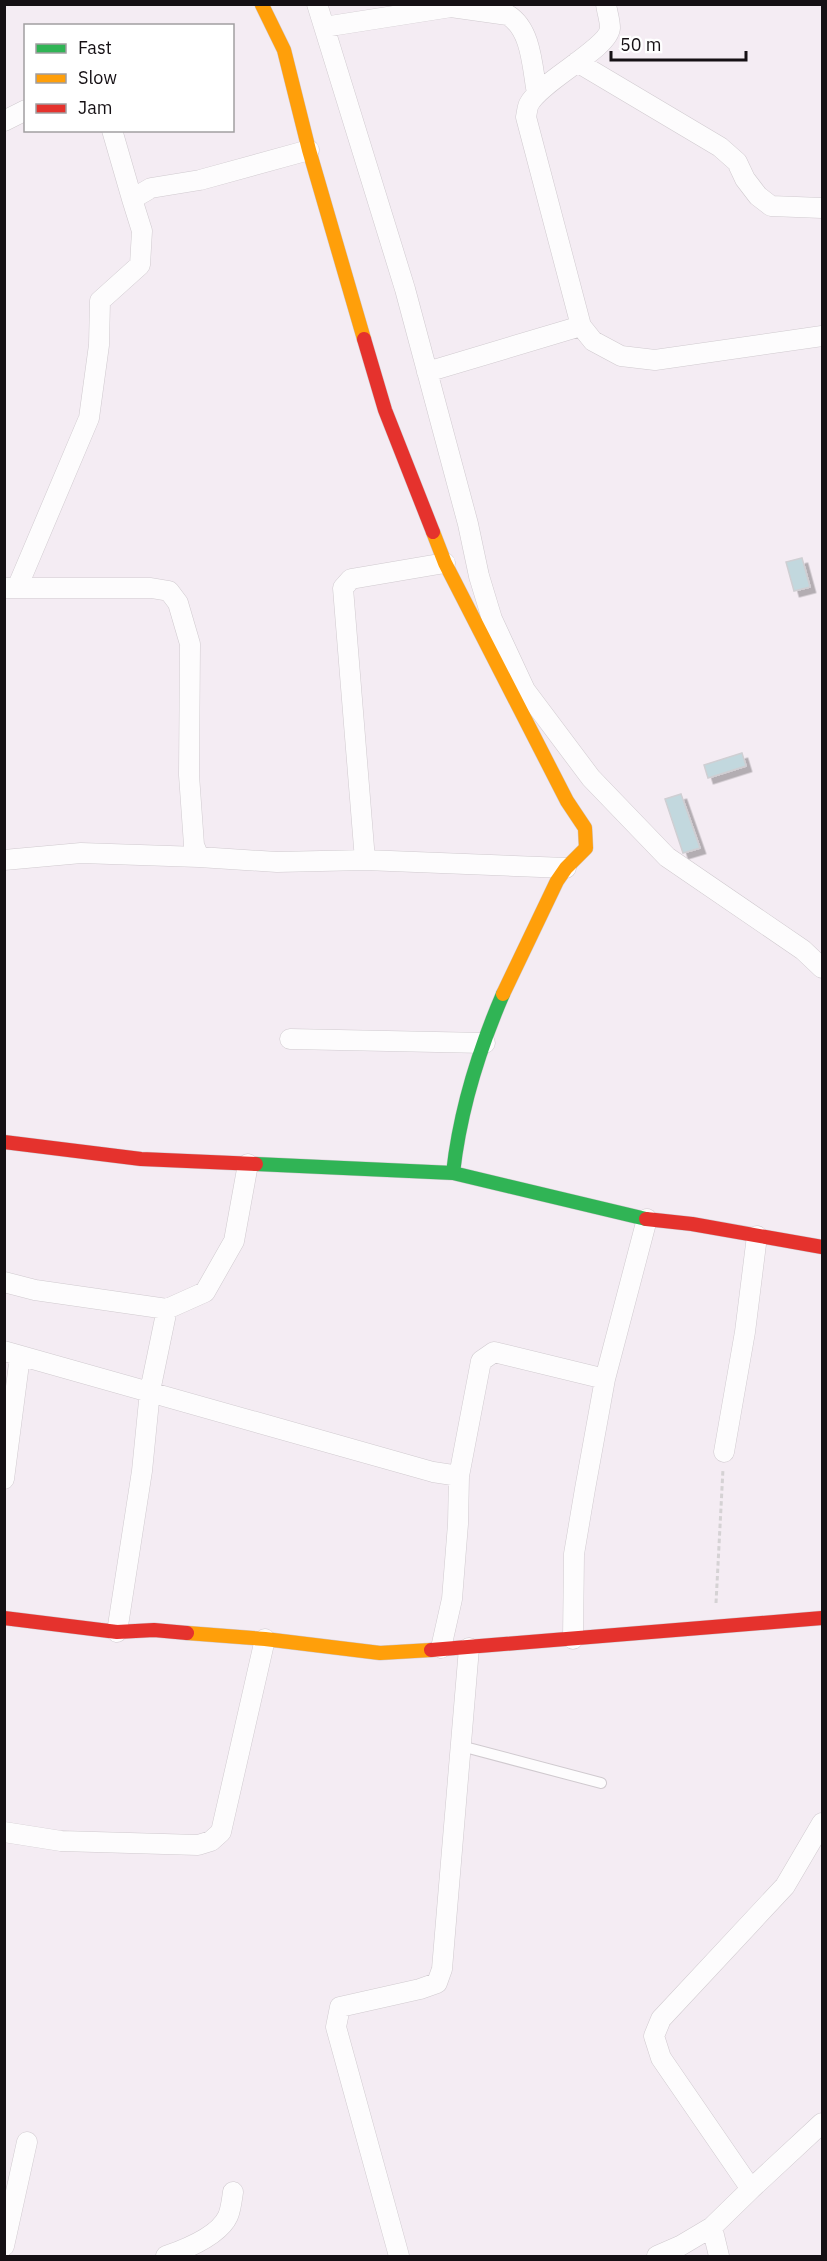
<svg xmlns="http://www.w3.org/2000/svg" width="827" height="2261" viewBox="0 0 827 2261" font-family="'IBM Plex Sans',sans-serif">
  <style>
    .building { fill: #c2d8de; stroke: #cfcfd3; stroke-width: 1.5; filter: url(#shadow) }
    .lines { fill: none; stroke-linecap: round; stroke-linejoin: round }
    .lane-casing { stroke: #d0cacf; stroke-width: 12 }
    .street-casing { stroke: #d0cacf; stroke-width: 21 }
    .fast-casing { stroke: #d0cacf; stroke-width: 15 }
    .slow-casing { stroke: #d0cacf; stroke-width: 15 }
    .jam-casing { stroke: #d0cacf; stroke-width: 15 }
    .path { stroke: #d5d2d4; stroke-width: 3; stroke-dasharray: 4.5 3; stroke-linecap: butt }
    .lane { stroke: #fdfcfd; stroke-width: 10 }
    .street { stroke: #fdfcfd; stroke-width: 20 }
    .fast { stroke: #30b455; stroke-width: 14 }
    .slow { stroke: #ff9f0a; stroke-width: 14 }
    .jam { stroke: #e5322d; stroke-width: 14 }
  </style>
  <defs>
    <filter id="shadow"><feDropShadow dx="5.5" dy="5.5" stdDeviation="0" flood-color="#0004"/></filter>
  </defs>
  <rect width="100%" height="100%" fill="#f4ecf3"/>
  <path class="building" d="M802 558 810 587 794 591 786 562Z
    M742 753 746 766 708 778 704 765Z
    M681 794 700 848 683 853 665 799Z"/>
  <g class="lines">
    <defs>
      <path id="lane" d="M461 1746 601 1783"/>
      <path id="street" d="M317 4 405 289 468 524 479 576 492 619 525 690 591 778 667 857 803 950 822 968
        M606 4C607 12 610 20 610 28 609 48 541 81 529 104 527 108 527 113 526 117L581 326 593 341 621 356 655 360 822 336
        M324 27 451 7 508 15C532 30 532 67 537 93
        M577 62 720 147 737 162 745 179 758 196 771 206 822 208
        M4 121 26 110
        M112 130 132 199
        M427 372 581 326
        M4 588H151L169 591 178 603 190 644 189 775 194 845 199 857 277 862 365 860 566 868
        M17 588 89 418 99 345 100 301 140 265 142 231 132 199 151 188 200 180 309 150
        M4 860 81 853 199 857
        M365 860 343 588 351 579 445 563
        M290 1039 485 1043
        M4 1282 35 1290 167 1309
        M4 1351 433 1472 459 1476
        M724 1452 745 1332 757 1236
        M4 1479 20 1356
        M117 1632 142 1471 150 1391 167 1309 205 1292 234 1241 248 1164
        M573 1639 574 1554 585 1489 605 1379 647 1219
        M441 1648 452 1599 458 1524 459 1476 481 1361 494 1352 605 1379
        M4 1832 61 1841 198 1845 211 1841 221 1832 265 1639
        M751 2189 661 2058 654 2036 661 2019 785 1886 822 1823
        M712 2227 719 2256
        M4 2246 27 2142
        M166 2256C186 2249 219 2236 228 2216 231 2209 232 2199 233 2192
        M399 2256 336 2027 340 2007 420 1989 437 1983 442 1969 469 1648
        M657 2256 680 2246 712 2227 751 2189 822 2123"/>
      <path id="fast" d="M256 1164 453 1173 646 1219
        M453 1173C460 1110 478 1052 503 994"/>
      <path id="slow" d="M262 5 284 50 309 150 364 339
        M433 532 445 563 567 801 585 828 586 848 566 868 557 881 503 994
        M187 1633 265 1639 380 1653 431 1650"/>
      <path id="jam" d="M364 339 385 410 433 532
        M4 1142 141 1159 256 1164
        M646 1219 692 1224 822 1247
        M4 1618 117 1632 154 1630 187 1633
        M431 1650 822 1618"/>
    </defs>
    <use href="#lane" class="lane-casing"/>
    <use href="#street" class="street-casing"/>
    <use href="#fast" class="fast-casing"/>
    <use href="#slow" class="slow-casing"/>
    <use href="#jam" class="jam-casing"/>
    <path class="path" d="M716 1603 723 1469"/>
    <use href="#lane" class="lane"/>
    <use href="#street" class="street"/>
    <use href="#fast" class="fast"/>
    <use href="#slow" class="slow"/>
    <use href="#jam" class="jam"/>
  </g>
  <rect width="827" height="2261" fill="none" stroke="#151014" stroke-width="12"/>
  <rect x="24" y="24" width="210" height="108" fill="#ffffff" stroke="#a19fa1" stroke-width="1.5"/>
  <rect x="36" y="44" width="30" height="9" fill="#30b455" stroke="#a19fa1" stroke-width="1.5"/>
  <text x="78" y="54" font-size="18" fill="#151014">Fast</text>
  <rect x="36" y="74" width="30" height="9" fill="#ff9f0a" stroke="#a19fa1" stroke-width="1.5"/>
  <text x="78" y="84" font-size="18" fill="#151014">Slow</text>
  <rect x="36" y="104" width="30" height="9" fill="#e5322d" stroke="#a19fa1" stroke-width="1.5"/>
  <text x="78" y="114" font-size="18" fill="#151014">Jam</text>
  <path d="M611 51v9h135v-9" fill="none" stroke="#151014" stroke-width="3"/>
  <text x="620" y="51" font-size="18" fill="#151014" stroke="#ffffff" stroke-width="4.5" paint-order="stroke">50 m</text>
</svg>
